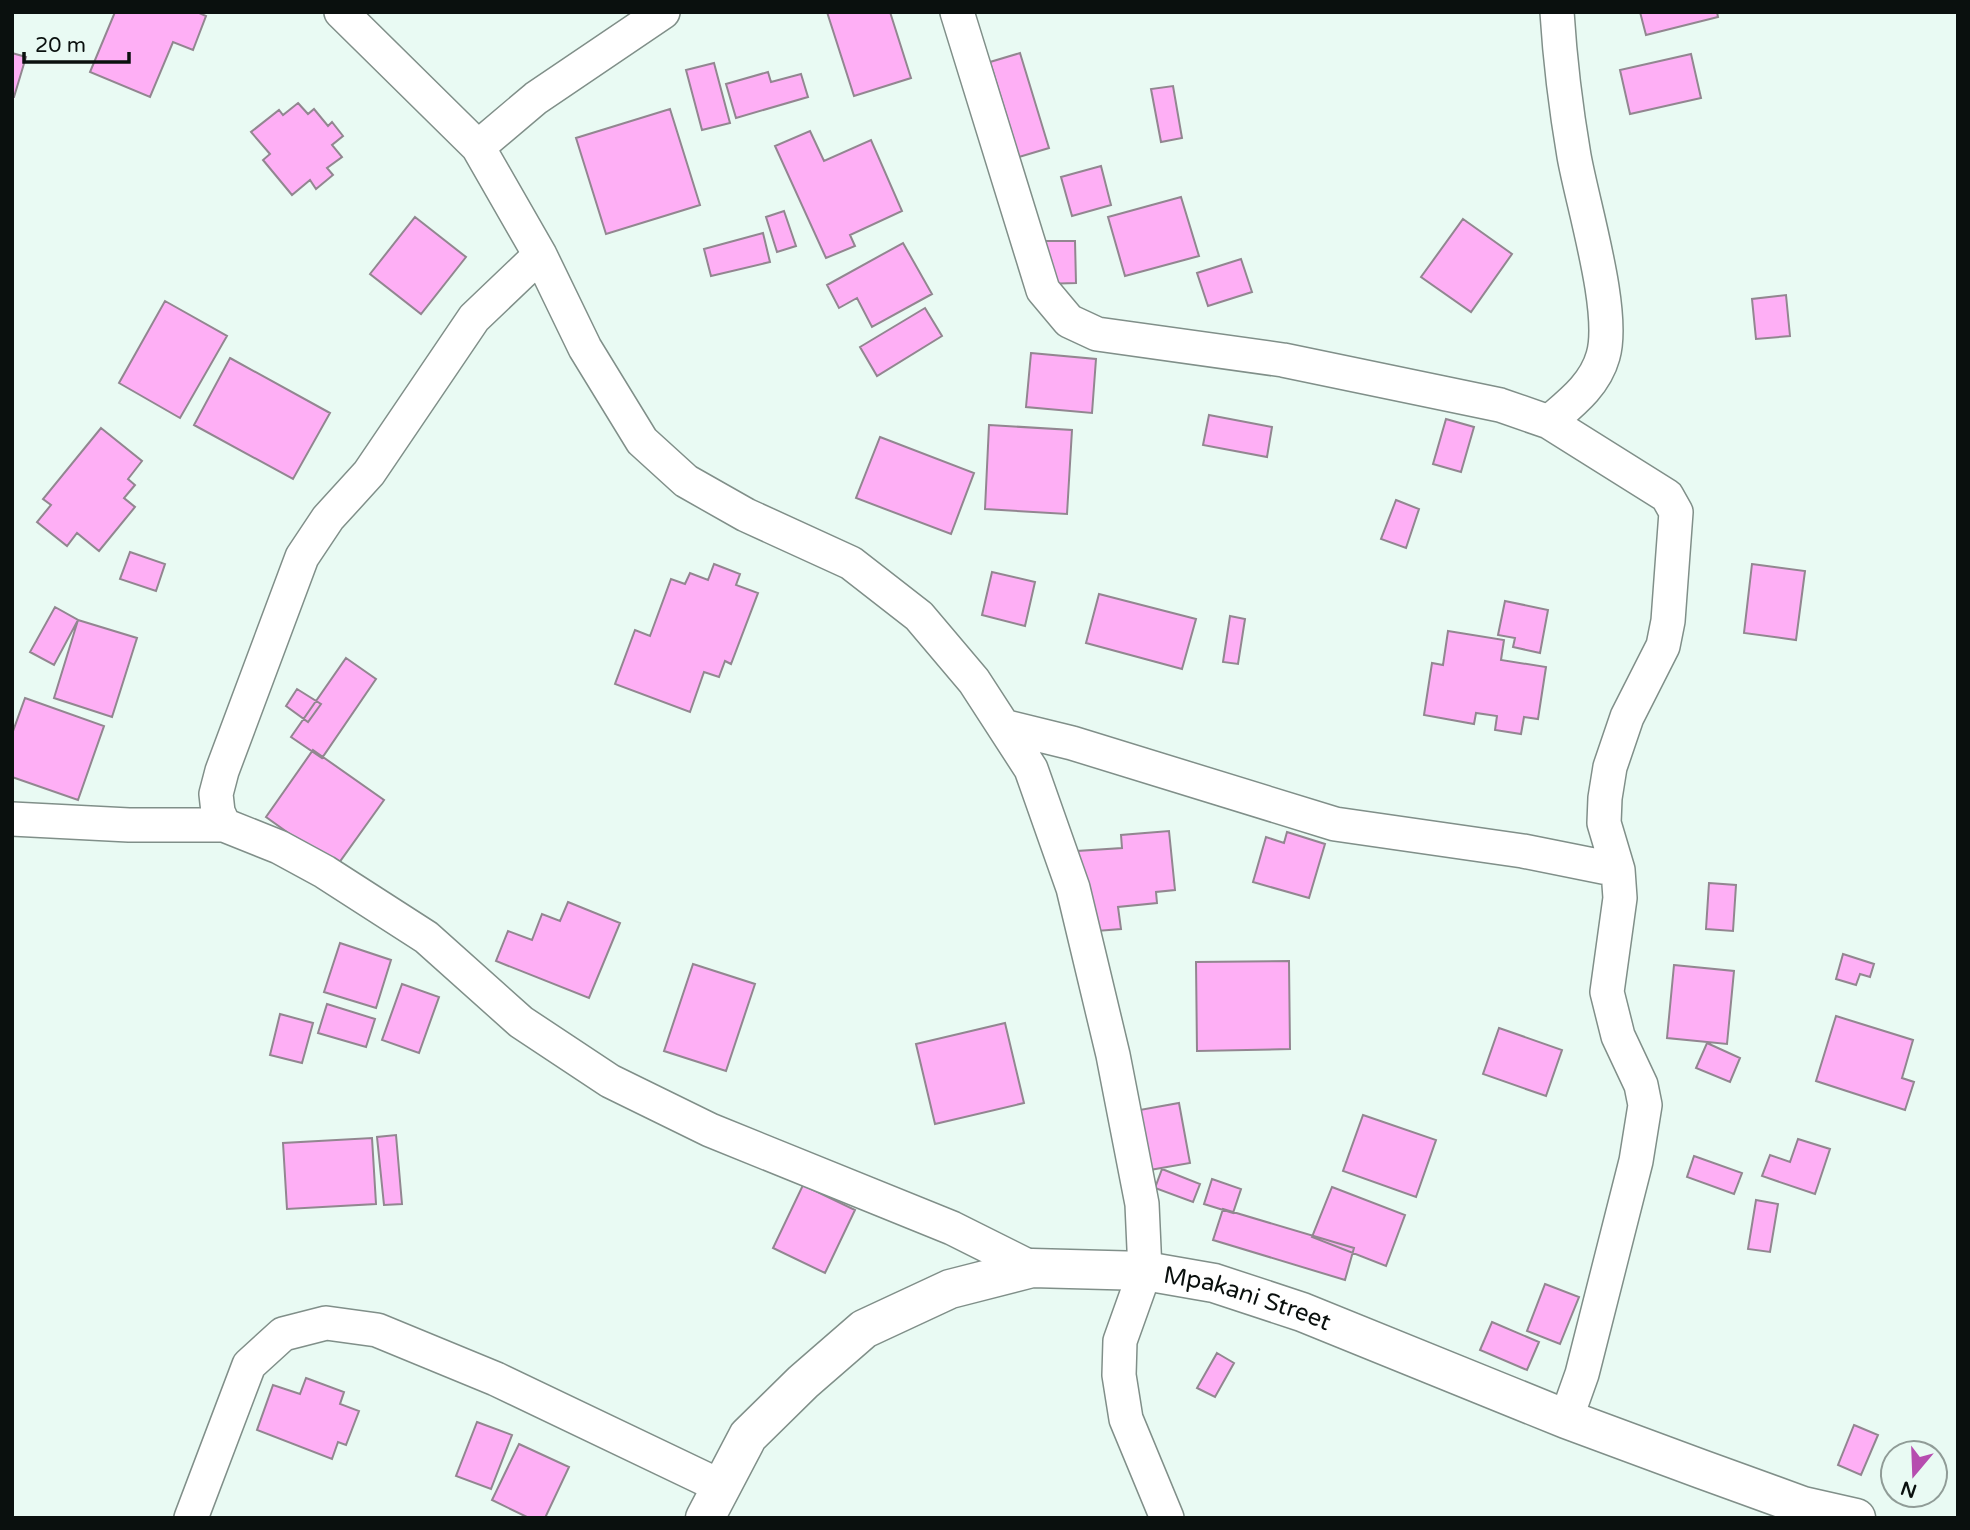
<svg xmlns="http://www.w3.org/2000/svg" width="1970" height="1530" viewBox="0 0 1970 1530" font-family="'Varela Round',sans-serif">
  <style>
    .building { fill: #feaff5; stroke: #928690; stroke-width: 2 }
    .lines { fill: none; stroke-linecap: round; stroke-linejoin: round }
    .street-casing { stroke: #808f89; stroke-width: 36 }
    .secondary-casing { stroke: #808f89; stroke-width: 41 }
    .street { stroke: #fff; stroke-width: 33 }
    .secondary { stroke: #fff; stroke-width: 38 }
    .labels { text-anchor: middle; stroke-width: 7; stroke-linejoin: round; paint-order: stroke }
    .street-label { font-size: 24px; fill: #0a100e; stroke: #e9faf3 }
  </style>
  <rect width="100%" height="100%" fill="#e9faf3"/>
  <path class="building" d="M115 12H197L206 16 193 50 173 42 150 97 90 72Z
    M827 12H890L911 78 854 96Z
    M1640 12H1717L1718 17 1646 35Z
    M12 53 26 57 14 97H12Z
    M1020 53 1049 148 1019 157 990 62Z
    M1691 54 1701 98 1630 114 1620 70Z
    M714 63 730 123 702 130 686 70Z
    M768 72 771 82 801 74 808 97 736 118 726 84Z
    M1173 86 1182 138 1161 142 1151 89Z
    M298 103 308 114 314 109 328 126 332 122 343 136 332 145 342 157 327 168 333 175 316 189 310 180 292 195 263 160 270 154 251 132 279 110 283 115Z
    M670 109 700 205 606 234 576 138Z
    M810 131 824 161 871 140 902 211 850 235 855 246 826 258 775 146Z
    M1101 166 1111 205 1072 216 1061 177Z
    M1181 197 1199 256 1125 276 1108 217Z
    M784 211 796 246 777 252 766 217Z
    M415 217 466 257 421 314 370 274Z
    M1463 219 1512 254 1471 312 1421 277Z
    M763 233 770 262 711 276 704 249Z
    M1042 241H1075L1076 283 1043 284Z
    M903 243 932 294 872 327 857 298 839 308 827 285Z
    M1241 259 1252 292 1208 306 1197 273Z
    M1786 295 1790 336 1756 339 1752 299Z
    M165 301 227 336 180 418 119 383Z
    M925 308 942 336 877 376 860 347Z
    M1031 353 1096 359 1092 413 1026 407Z
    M230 358 330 413 293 479 194 425Z
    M1209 415 1272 427 1267 457 1203 445Z
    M1446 419 1474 427 1461 472 1433 464Z
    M989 425 1072 430 1067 514 985 509Z
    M101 428 142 461 128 479 135 485 124 498 135 507 99 551 77 533 67 546 37 522 51 505 43 499Z
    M880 437 974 473 951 534 856 498Z
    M1396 500 1419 509 1406 548 1381 539Z
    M130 552 165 564 156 591 120 579Z
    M714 564 740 574 736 585 758 593 731 664 725 661 719 677 704 672 690 712 615 684 635 630 650 636 671 579 685 584 690 573 708 580Z
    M1752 564 1805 571 1796 640 1744 633Z
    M992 572 1035 582 1025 626 982 615Z
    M1099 594 1196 619 1182 669 1086 643Z
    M1505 601 1548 610 1540 653 1513 647 1515 638 1498 635Z
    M55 607 78 620 54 665 30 652Z
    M1230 616 1245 619 1238 664 1223 662Z
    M78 620 137 638 112 717 54 698Z
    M1448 631 1504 640 1501 660 1546 667 1538 719 1524 717 1521 734 1495 730 1497 716 1476 713 1474 724 1424 715 1432 663 1443 665Z
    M346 658 376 679 322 758 291 737Z
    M297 689 321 704 308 722 286 706Z
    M25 698 104 726 78 800 12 777V734Z
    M313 750 384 800 336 867 266 817Z
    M1169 831 1175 890 1156 892 1157 903 1118 907 1121 929 1084 932 1077 851 1122 848 1121 835Z
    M1287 832 1325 844 1309 898 1253 882 1266 837 1284 843Z
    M1709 883 1736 885 1733 931 1706 929Z
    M568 902 620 923 589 998 496 961 508 931 532 940 542 914 560 921Z
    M340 943 391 960 376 1008 324 992Z
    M1843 954 1874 964 1870 977 1860 974 1856 985 1836 979Z
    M1289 961 1290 1049 1197 1051 1196 962Z
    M693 964 755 984 726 1071 664 1051Z
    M1674 965 1734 971 1727 1044 1667 1038Z
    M402 984 439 997 419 1053 382 1040Z
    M327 1004 375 1019 366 1047 318 1033Z
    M280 1014 313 1023 302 1063 270 1055Z
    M1836 1016 1913 1040 1902 1078 1914 1082 1905 1110 1816 1081Z
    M1005 1023 1024 1103 935 1124 916 1044Z
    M1499 1028 1562 1050 1546 1096 1483 1074Z
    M1707 1043 1740 1058 1730 1082 1696 1068Z
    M1179 1103 1190 1163 1144 1171 1134 1111Z
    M1363 1115 1436 1140 1416 1197 1343 1171Z
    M396 1135 402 1204 384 1205 377 1137Z
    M372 1138 376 1204 287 1209 283 1143Z
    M1798 1139 1830 1149 1815 1194 1762 1176 1770 1155 1790 1162Z
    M1694 1156 1742 1173 1734 1194 1687 1177Z
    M1162 1169 1200 1184 1193 1202 1155 1188Z
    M1212 1179 1241 1189 1233 1213 1204 1204Z
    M803 1185 855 1210 825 1273 773 1248Z
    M1332 1187 1405 1215 1386 1266 1312 1237Z
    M1756 1200 1778 1204 1770 1252 1748 1249Z
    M1223 1209 1354 1248 1345 1280 1213 1240Z
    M1545 1284 1579 1297 1560 1344 1527 1331Z
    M1492 1322 1539 1342 1527 1370 1480 1350Z
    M1217 1353 1234 1363 1215 1397 1197 1388Z
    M306 1378 344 1392 340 1404 359 1411 346 1445 338 1442 332 1459 257 1430 273 1385 300 1394Z
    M477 1422 512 1435 491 1489 456 1476Z
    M1854 1425 1878 1435 1861 1475 1838 1465Z
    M519 1444 569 1467 545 1518H529L492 1500Z"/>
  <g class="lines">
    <defs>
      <path id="street" d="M341 12 478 147 540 255 585 348 642 441 686 481 746 515 851 563 919 616 974 681 1031 769 1073 888 1113 1055 1142 1204 1145 1271 1120 1341 1119 1375 1126 1419 1167 1518
        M957 12 1043 290 1069 321 1097 334 1283 360 1500 405 1549 422 1667 496 1676 512 1668 621 1663 646 1627 717 1610 767 1605 798 1604 823 1618 870 1620 898 1607 992 1618 1036 1641 1085 1645 1105 1636 1161 1582 1374 1566 1419
        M478 147 536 98 663 12
        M540 255 474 318 369 473 328 518 302 557 222 771 216 794 218 812 224 825 279 847 325 872 426 937 521 1022 610 1081 710 1130 952 1228 1032 1268
        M1549 422C1571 403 1595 385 1603 356 1616 312 1583 206 1574 156 1566 109 1560 60 1557 12
        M1007 727 1072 743 1335 824 1523 851 1618 870
        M12 819 129 825H224
        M191 1518 249 1365 283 1334 326 1323 377 1330 496 1379 722 1487"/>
      <g id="secondary">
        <path id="s1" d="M705 1518 748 1436 803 1382 864 1329 950 1289 1032 1268 1145 1271 1214 1283 1302 1312 1566 1419 1701 1469 1803 1506 1856 1518"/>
      </g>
    </defs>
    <use href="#street" class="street-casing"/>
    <use href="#secondary" class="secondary-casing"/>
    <use href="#street" class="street"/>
    <use href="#secondary" class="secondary"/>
  </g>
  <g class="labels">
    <g class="street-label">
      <text dy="8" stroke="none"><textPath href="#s1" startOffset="649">Mpakani Street</textPath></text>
    </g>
  </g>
  <rect width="1970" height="1530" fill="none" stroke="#0a100e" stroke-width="28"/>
  <g transform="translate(1914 1474) rotate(199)"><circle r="33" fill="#e9faf3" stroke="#909c97" stroke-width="2"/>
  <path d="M0-5L12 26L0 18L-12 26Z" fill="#b64daf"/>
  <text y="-10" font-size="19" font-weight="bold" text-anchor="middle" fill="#0a100e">N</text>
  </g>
  <path d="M24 52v10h105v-10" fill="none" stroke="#0a100e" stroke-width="3.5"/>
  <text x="35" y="52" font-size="21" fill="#0a100e" stroke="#e9faf3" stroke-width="5" paint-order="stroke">20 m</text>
</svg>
